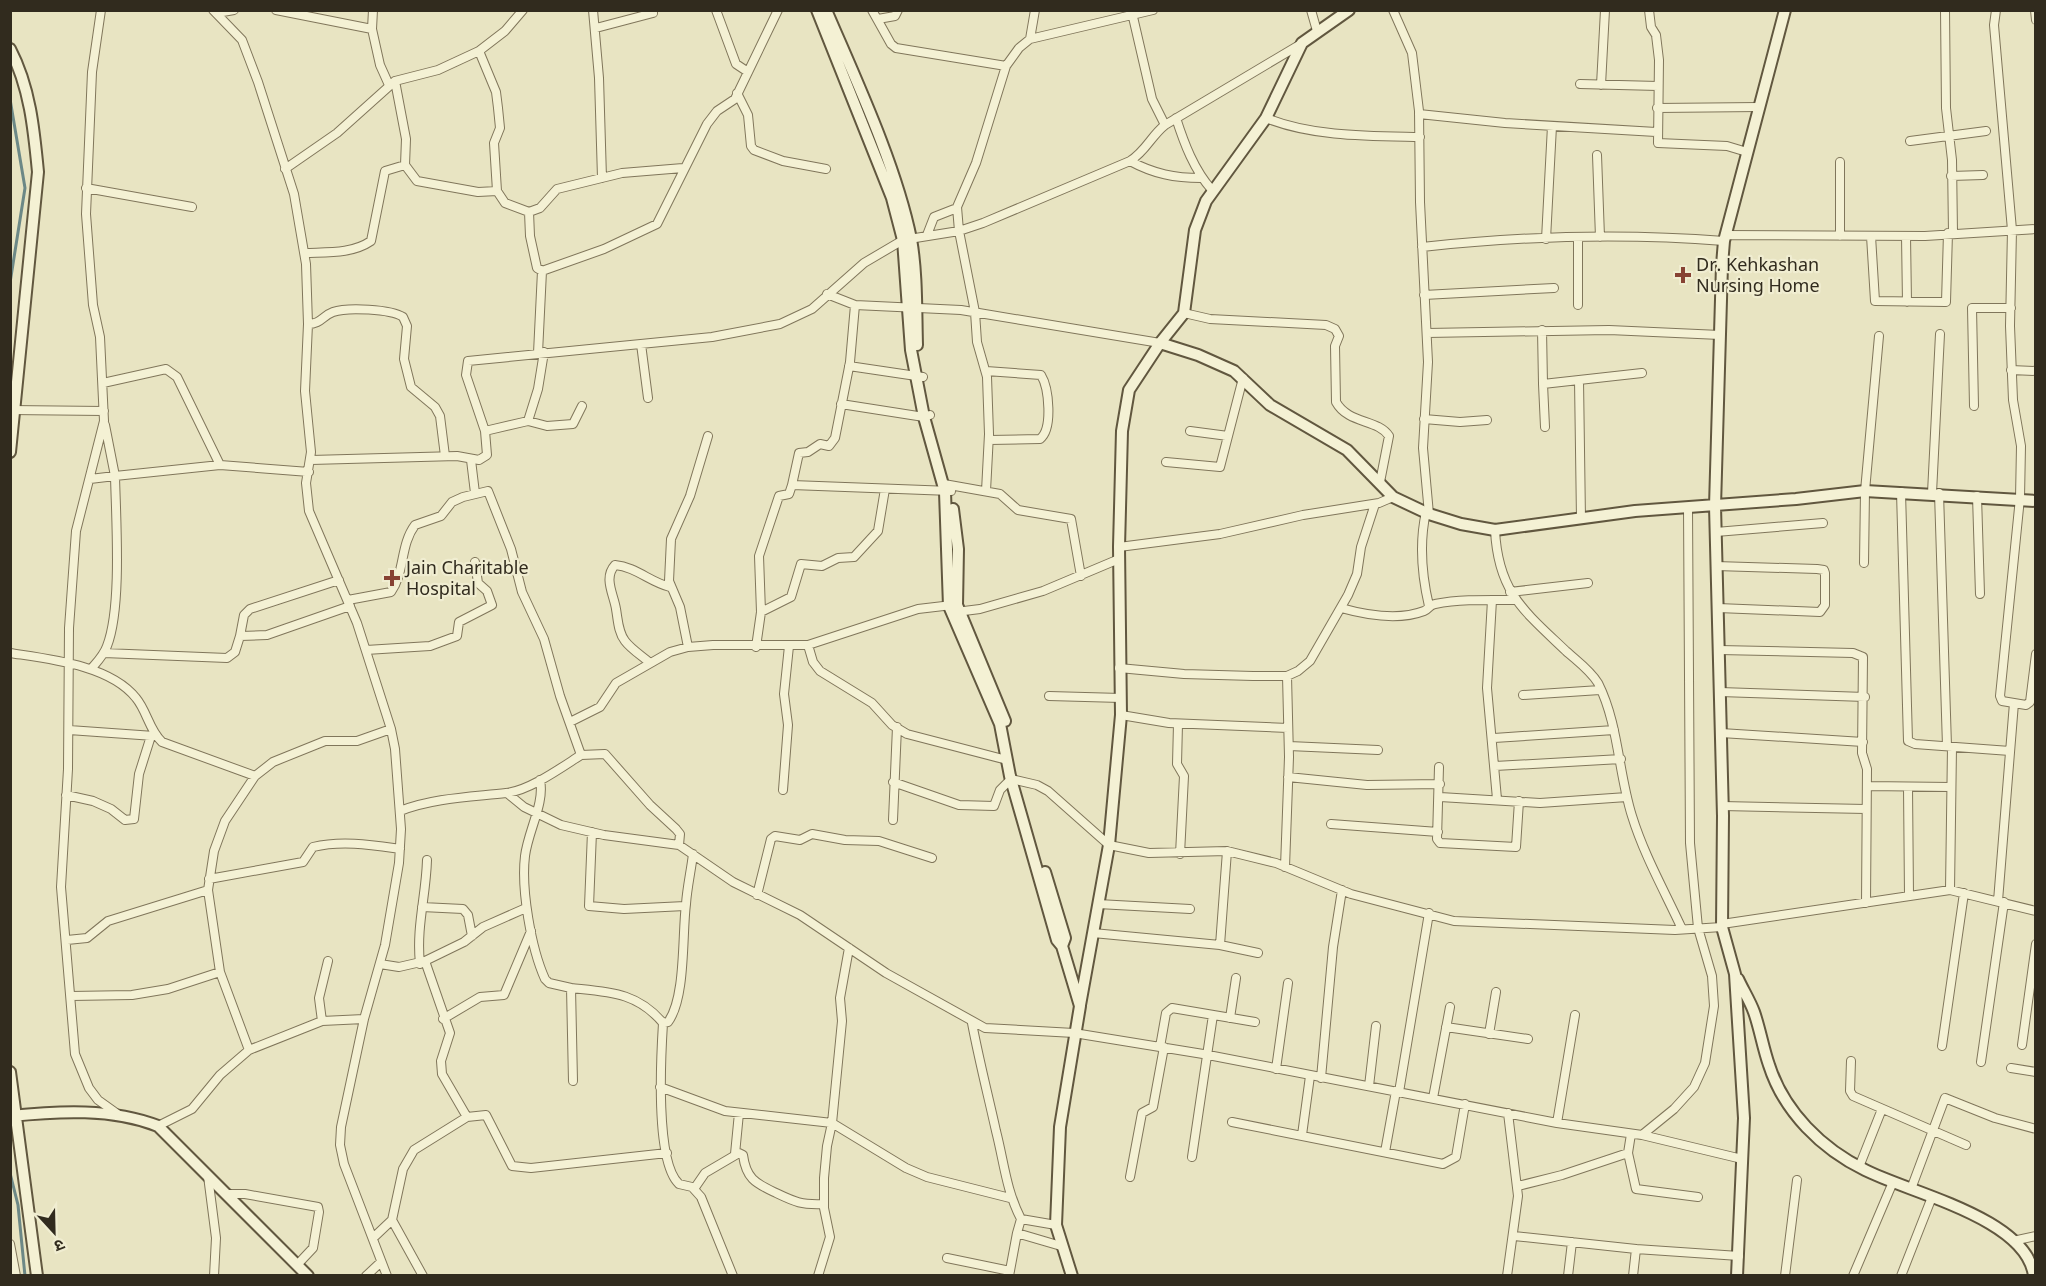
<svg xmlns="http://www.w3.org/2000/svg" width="2046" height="1286" viewBox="0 0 2046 1286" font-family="Georgia,'Noto Sans Devanagari',serif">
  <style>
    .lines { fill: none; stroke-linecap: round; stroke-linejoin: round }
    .stream { stroke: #6c8886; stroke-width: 3 }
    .street-casing { stroke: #80765b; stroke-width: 10 }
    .secondary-casing { stroke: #61573f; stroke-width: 14 }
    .street { stroke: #f4f1d4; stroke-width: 8 }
    .secondary { stroke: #f4f1d4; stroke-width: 10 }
    .poi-dot { fill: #874233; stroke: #f0edd1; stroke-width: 2 }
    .labels { text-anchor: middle; stroke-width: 4.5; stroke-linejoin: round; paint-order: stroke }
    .poi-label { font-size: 18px; fill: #312b1e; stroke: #f0edd1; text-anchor: start }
  </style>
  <rect width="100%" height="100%" fill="#e8e4c2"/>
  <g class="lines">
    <path class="stream" d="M10 99 25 188 10 283
      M10 1173 18 1205 25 1276"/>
    <defs>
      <path id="street" d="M101 10 92 72 86 214 93 305 100 337 104 421 76 531 69 628 68 769 61 887 75 1054 89 1088 98 1100 119 1115
        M213 10 242 40 258 82 294 194 306 264 308 324 305 391 311 452 306 483 309 511 357 623 391 729 395 749 401 829 399 863 385 945 364 1019 341 1127 340 1145 344 1164 387 1276
        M276 10 372 29 380 65 389 85
        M593 10 599 78 602 178
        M716 10 736 64 748 72
        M872 10 891 44 896 48 1006 66
        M1311 10 1317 31
        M1393 10 1412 53 1419 111 1420 202 1428 362 1423 448 1429 514
        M1649 10 1651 27 1656 35 1659 60 1658 143 1727 146 1747 152
        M1945 10 1946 108 1952 160 1953 233
        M1996 10 1994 25 2012 230 2010 326 2013 400 2021 446 2020 498 2000 696 2002 701 2014 703
        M2035 10 2036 20
        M217 13 234 10
        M1133 17 1152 99 1165 125
        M878 19 895 16 898 10
        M596 28 653 13
        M372 29 373 10
        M1030 39 1035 10
        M479 51 496 92 498 108 500 128 494 143 497 191 505 203 529 212 530 236 537 268 542 271
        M395 81 406 139 405 165 417 181 478 192 497 191
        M1580 84 1658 86
        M1601 85 1605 10
        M737 93 748 115 751 146 754 150 783 161 826 169
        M1657 108 1759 107
        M1419 114 1505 123 1656 132
        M1176 118C1184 143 1194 170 1212 190
        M1266 118C1313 137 1370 136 1420 137
        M1910 141 1986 131
        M1597 155 1600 237
        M1130 161C1154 174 1175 178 1201 178
        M1840 162V236
        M285 169 337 133 395 81 438 70 479 51 505 31 523 10
        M1951 176 1983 175
        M86 188 192 207
        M529 212 540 208 557 189 622 173 683 168
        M927 235 934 217 957 208
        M1725 235 1925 236 2036 229
        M1871 236 1875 301 1946 302 1948 233
        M1906 236 1907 302
        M1546 239 1552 126
        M1422 247C1522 236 1623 233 1724 241
        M305 253C327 252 352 254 371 241L385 171 405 165
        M827 294 855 305 961 310 1160 343
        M1424 295 1554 288
        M855 305 850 362 835 438 829 446 820 444 808 452 799 453 792 485 951 491
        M1578 305V238
        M1184 313 1210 319 1326 325 1335 329 1339 336 1335 346 1336 402C1348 424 1378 419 1389 436L1380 482
        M308 324C321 324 322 316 333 312 347 307 391 309 403 317L407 326 404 359 411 387 435 407 440 416 445 456
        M1542 330 1543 384 1642 373
        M1427 333 1609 330 1720 335
        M641 344 648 398
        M538 353 542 271 604 249 657 224 707 124 717 111 735 99 778 10
        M849 366 923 377
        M2011 370 2036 371
        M986 371 1041 375C1049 388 1053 429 1040 439L989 440
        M1579 380 1581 519
        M103 383 166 369 177 377 220 465
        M1543 384 1545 427
        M841 404 924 417 930 415
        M1974 406 1972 308H2011
        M10 410 104 411
        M1424 419 1460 422 1487 420
        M528 421 538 389 544 352
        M105 425 115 476 220 465 309 472
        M485 431 528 421 547 426 573 424 582 406
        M1190 431 1228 436
        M311 460 457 456 479 460 487 455 485 431 466 375 468 361 712 337 780 324 812 309 864 263 903 240 959 231 983 223 1130 161C1146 151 1151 136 1165 125L1301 44
        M471 460 475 493
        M1166 462 1220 467 1243 378
        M90 479 115 476C116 520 122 608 107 646 104 655 97 662 91 669
        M944 484 1000 494 1018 510 1071 519 1081 576
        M986 491 989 434 987 377 977 342 975 312 959 231 957 207 976 163 1006 66 1019 48 1030 39 1153 10
        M1901 492 1908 741 1915 744 2010 751
        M1932 493 1940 334
        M1939 493 1947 746
        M1977 496 1980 594
        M1426 512C1419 543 1422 576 1429 606
        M1495 530C1498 592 1524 611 1566 651 1577 661 1590 670 1598 683 1619 725 1618 772 1632 816 1644 855 1665 892 1682 929
        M1716 532 1823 523
        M1119 547 1220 534 1303 515 1379 503 1393 497
        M1864 563 1865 491 1879 336
        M1716 566 1817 569 1824 570 1825 573V605L1820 612 1718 608
        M339 580 250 609 244 615 240 636 267 635 350 606
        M1510 592 1588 583
        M348 600 391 592C405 572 400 545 415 525L441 516 452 502 463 497 488 491 511 549 522 592 544 639 560 696 581 755 605 754 650 805 676 829 680 834 679 845
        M1492 600 1487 688 1497 799
        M1341 608C1366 615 1398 621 1424 611 1429 609 1429 605 1435 604 1461 599 1488 600 1514 600
        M761 612 791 597 801 564 822 566 838 558 854 557 878 531 885 489
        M956 612 980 609 1043 591 1119 559
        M808 645 918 609 952 605
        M688 647 680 607 669 581 671 539 690 496 708 436
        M756 647 761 612 759 556 779 496 789 494 792 485
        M366 650 430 646 457 636 459 622 492 605 487 591 478 583 475 562
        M1719 650 1853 653 1863 657 1862 753 1867 769 1866 903
        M10 653C49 659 110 665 136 698 147 711 149 730 162 742L255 776
        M104 653 227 658 235 652 240 636
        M650 663C642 656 631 649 625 641 618 632 618 620 616 609 614 595 603 578 615 565 636 567 650 582 670 587
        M1119 668 1184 674 1253 676H1287L1298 671 1310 661 1348 595 1357 574 1361 547 1375 504
        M1720 692 1865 697
        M1523 695 1600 690
        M1049 696 1121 698
        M1121 715 1169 723 1288 728
        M570 722 600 707 616 683 670 652 688 647 713 645H808L813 662 820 671 872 703 892 725 907 734 1007 760
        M1178 724 1177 764 1184 776 1180 854
        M69 730 154 736
        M1721 733 1863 742
        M1494 738 1614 730
        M1289 746 1378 750
        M1495 766 1621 759
        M1439 767 1437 839 1440 843 1516 847 1519 801
        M1288 777 1367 785 1440 784
        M540 780C545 803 528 831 525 856 521 889 531 948 545 979L549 983 571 988 573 1081
        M893 782 959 805 994 806 1000 790 1011 779 1037 785 1048 791 1109 845 1149 853 1227 851 1276 863 1351 894 1454 921 1675 930 1722 927
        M1867 786 1951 787
        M1908 787 1909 896
        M783 790 788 725 784 694 789 646
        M507 793 524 807 561 825 604 835 679 845 733 882 800 915 886 973 985 1028 1074 1033 1203 1054 1557 1123 1642 1135 1674 1109 1694 1087 1705 1063 1714 1006 1712 976 1698 928 1690 843 1688 508
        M66 795 93 801 111 809 125 820 134 819 139 774 151 736
        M1440 797 1540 803 1627 797
        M1722 806 1866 809
        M400 811C433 798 471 797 506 793 529 791 562 767 581 755
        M893 820 897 727
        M1331 824 1438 832
        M592 832 589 906 624 909 685 906
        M1227 851 1220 945 1258 953
        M1285 867 1289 757 1287 676
        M209 879 303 862 313 847C342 840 372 845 400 849
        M1950 890 1952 747
        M757 895 771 839 775 836 800 840 812 834 845 840 879 841 932 858
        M1998 901 2014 703 2026 705 2030 702 2036 654
        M1098 904 1190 909
        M422 907 463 909 468 915 472 936
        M1722 924 1950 890 2036 911
        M1093 933 1220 945
        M67 940 87 938 108 921 208 890
        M425 961 464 942 483 927 526 908
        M380 964 399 967 425 961 450 1033 441 1061 442 1074 467 1117
        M420 964C416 927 426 896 427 860
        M571 988C609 992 637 992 663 1023 661 1055 655 1162 679 1184L692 1187 701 1197 733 1276
        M71 996 132 995 168 989 220 972
        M1230 1018 1236 978
        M443 1019 480 997 504 995 531 931
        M322 1021 319 998 328 961
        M663 1023 668 1022C686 998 682 934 686 904 687 888 691 871 693 854
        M972 1023C979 1060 988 1095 996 1131 1004 1162 1006 1190 1021 1219L1017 1233
        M1446 1027 1528 1039
        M1489 1034 1496 992
        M2022 1045 2036 944
        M1942 1046 1964 893
        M1160 1047 1166 1013 1172 1008 1255 1022
        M249 1050 220 972 208 890 214 851 225 821 255 776 273 762 325 741H357L391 729
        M1851 1061 1850 1091 1853 1096 1966 1145
        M1981 1062 2004 902
        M2011 1068 2036 1072
        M1276 1069 1288 983
        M1321 1078 1333 947 1342 890
        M1369 1086 1376 1026
        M660 1087 725 1111 832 1123 906 1168 927 1177 1010 1198
        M1399 1092 1429 913
        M1433 1098 1450 1007
        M1232 1122 1443 1164 1456 1157 1465 1104
        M1557 1123 1575 1015
        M158 1126 192 1109 220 1075 249 1050 322 1021 364 1019
        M1302 1135 1310 1076
        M1642 1135 1742 1159
        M1385 1152 1396 1091
        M1628 1153 1636 1189 1698 1197
        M735 1154 739 1113
        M1192 1157 1213 1015
        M1859 1167 1882 1109
        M208 1176 216 1238 214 1276
        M1130 1177 1142 1113 1153 1107 1164 1047
        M1518 1186 1562 1175 1628 1153 1631 1134
        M694 1189 705 1173 739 1153 743 1155C746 1178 755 1183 774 1192 795 1202 800 1205 824 1204
        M1911 1189 1945 1098 1995 1118 2036 1129
        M227 1194H245L318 1207 319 1212 313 1248 297 1265
        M1021 1219 1056 1225
        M392 1220 423 1276
        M1514 1236 1636 1249 1633 1276
        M373 1238 392 1220 403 1169 414 1150 467 1117 486 1115 512 1166 531 1168 667 1153
        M2013 1241 2036 1236
        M10 1244 16 1276
        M1636 1249 1739 1256
        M947 1258 1010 1271
        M366 1276 381 1262
        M818 1276 830 1237 824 1208V1178L827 1146 832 1123 842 1021 840 998 849 948
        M1009 1276 1017 1233 1061 1246
        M1507 1276 1518 1196 1508 1113
        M1568 1276 1572 1242
        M1785 1276 1797 1180
        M1853 1276 1893 1182
        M1901 1276 1932 1197"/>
      <path id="secondary" d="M817 10 892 198 903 240 911 350 924 417 945 492 949 606 1000 724 1010 776 1057 940 1062 946 1080 1006 1060 1127 1056 1225 1072 1276
        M826 10C856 80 896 165 911 239 917 273 916 310 917 345
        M10 49C30 87 34 130 38 172L10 452
        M1160 343 1198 355 1234 371 1270 405 1347 450 1393 497 1429 514 1461 524 1495 530 1635 511 1796 499 1865 491 2036 501
        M953 509 958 549 957 605 1005 721
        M1045 872 1065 938 1062 946
        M1738 979C1743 990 1750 1001 1754 1012 1760 1029 1763 1048 1769 1065 1784 1112 1822 1149 1865 1170 1910 1193 2027 1218 2034 1276
        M1080 1005 1109 845 1121 715 1119 547 1122 431 1129 390 1160 343 1184 313 1195 230 1206 201 1266 118 1302 43 1349 10
        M10 1072 37 1276
        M10 1116C59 1111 112 1108 158 1126L308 1276
        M1737 1276 1744 1118 1735 974 1722 927 1723 816 1715 506 1722 265 1724 241 1785 10"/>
    </defs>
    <use href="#street" class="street-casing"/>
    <use href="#secondary" class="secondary-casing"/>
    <use href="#street" class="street"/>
    <use href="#secondary" class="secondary"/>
  </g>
  <g class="poi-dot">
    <path d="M1680 266h6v6h6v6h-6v6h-6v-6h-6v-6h6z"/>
    <path d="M389 569h6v6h6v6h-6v6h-6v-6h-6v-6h6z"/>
  </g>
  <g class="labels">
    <g class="poi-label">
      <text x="1696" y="271">Dr. Kehkashan<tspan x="1696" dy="21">Nursing Home</tspan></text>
      <text x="406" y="574">Jain Charitable<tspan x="406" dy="21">Hospital</tspan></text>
    </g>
  </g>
  <rect width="2046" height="1286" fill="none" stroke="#312b1e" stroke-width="24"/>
  <g transform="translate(54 1232) rotate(158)" stroke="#f0edd1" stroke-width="4.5" paint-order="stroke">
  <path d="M0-4.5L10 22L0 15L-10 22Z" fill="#312b1e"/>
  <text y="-9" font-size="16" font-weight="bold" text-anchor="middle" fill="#312b1e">उ</text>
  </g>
</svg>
